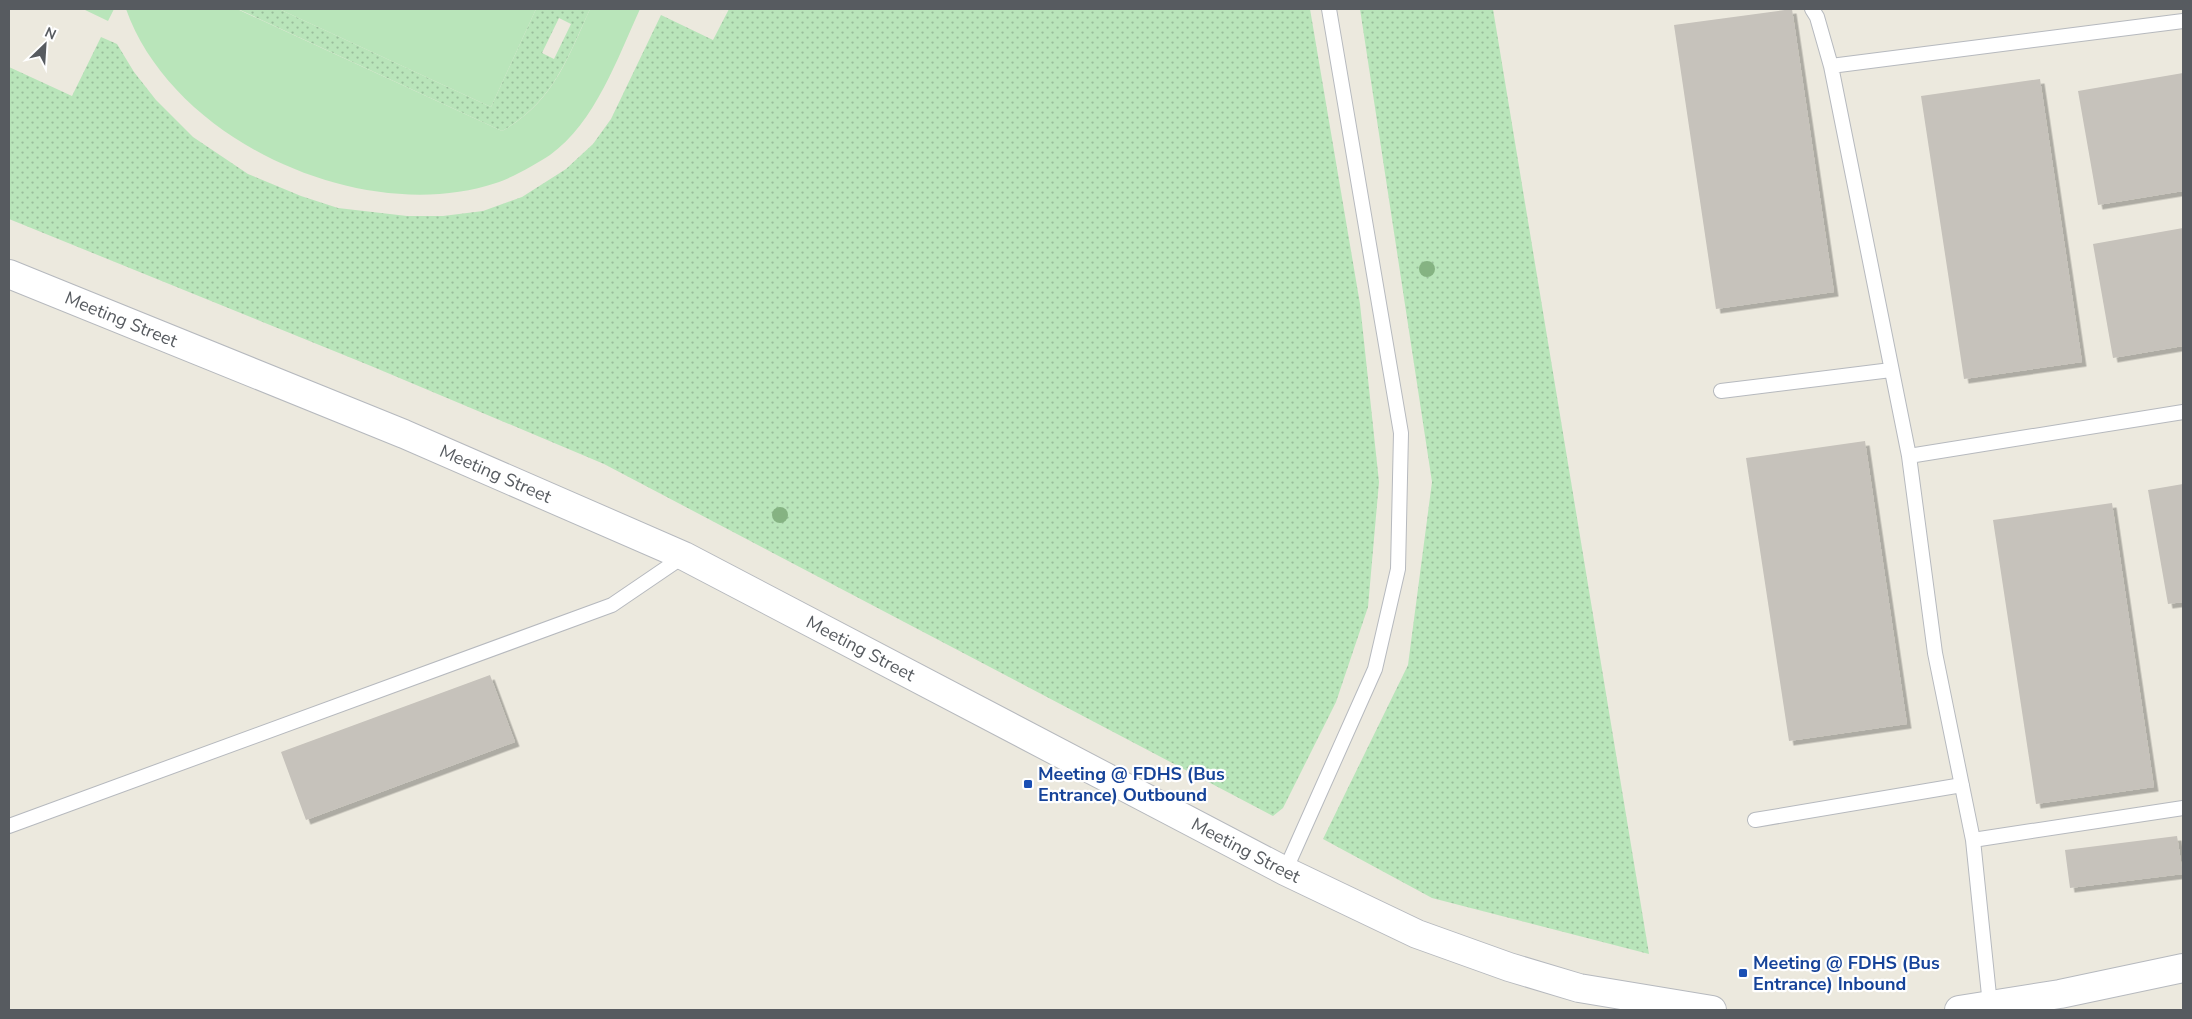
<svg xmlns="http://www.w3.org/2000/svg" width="2192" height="1019" viewBox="0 0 2192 1019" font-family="'Nunito Sans',sans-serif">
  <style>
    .grass { fill: url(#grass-dots); fill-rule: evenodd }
    .pitch { fill: #b9e5ba }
    .building { fill: #c6c2bb; filter: url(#shadow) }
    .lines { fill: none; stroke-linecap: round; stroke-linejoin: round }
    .service-casing { stroke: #b6b9be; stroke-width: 16 }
    .minor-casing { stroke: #b6b9be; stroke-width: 30 }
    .service { stroke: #fff; stroke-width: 14 }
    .minor { stroke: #fff; stroke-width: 28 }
    .tree { fill: #85b382 }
    .transit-dot { fill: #1a4fb4; stroke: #fff; stroke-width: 2 }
    .labels { text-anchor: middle; stroke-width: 4.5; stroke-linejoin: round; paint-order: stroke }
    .street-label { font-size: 18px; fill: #575b60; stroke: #fff }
    .transit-label { font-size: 18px; font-weight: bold; fill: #164399; stroke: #fff; text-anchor: start }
  </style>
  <defs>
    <pattern id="grass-dots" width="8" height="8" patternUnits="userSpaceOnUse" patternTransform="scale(1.25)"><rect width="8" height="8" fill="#b9e5ba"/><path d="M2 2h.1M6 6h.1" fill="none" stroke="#99bd9b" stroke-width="1.8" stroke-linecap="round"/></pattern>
    <filter id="shadow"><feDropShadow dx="4.5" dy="4.5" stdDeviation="0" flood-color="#0004"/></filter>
  </defs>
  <rect width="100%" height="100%" fill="#ece9de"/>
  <path class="grass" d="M238 9H279L491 107 536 9H590C567 59 553 102 502 131ZM559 18 571 24 554 59 542 53Z
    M729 9H1310L1360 304 1379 482 1368 607 1336 702 1283 808 1273 816 604 464 371 366 9 219V67L72 96 101 37 117 44 134 72 156 100 193 137 248 174 301 196 338 208 407 216H443L483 211 522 197 566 169 593 144 611 119 661 15 713 40Z
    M1360 9H1493L1649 954 1432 898 1323 839 1408 665 1432 482Z"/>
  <path class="pitch" d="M83 9H114L108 21Z
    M126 9H237L502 131C553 102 567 60 590 9H640C618 57 595 123 550 155 538 163 510 179 496 183 364 227 173 142 126 9Z
    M279 9H536L491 107Z"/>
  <path class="building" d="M1792 9 1834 292 1716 309 1674 25Z
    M2183 73V191L2098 205 2078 91Z
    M2040 79 2082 362 1964 379 1921 96Z
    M2183 228V346L2113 358 2093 244Z
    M1865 441 1907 724 1789 741 1746 458Z
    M2183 484V602L2168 604 2148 490Z
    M2112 503 2154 787 2036 804 1993 520Z
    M490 675 515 742 306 820 281 752Z
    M2177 836 2183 874 2070 888 2065 850Z"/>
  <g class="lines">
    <defs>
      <path id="service" d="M1812 9 1817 17 1831 66 1909 456 1935 653 1973 840 1990 1005
        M1831 66 2183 21
        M1721 391 1891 370
        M1909 456 2183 412
        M1755 820 1962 785
        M9 826 612 605 684 556
        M1973 840 2183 808
        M1285 871 1375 669 1398 569 1401 433 1329 9"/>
      <g id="minor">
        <path id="s1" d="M9 274 404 434 684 556 1285 871 1417 934 1509 967 1579 988 1712 1010"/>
        <path d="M1959 1010 2060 994 2183 968"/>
      </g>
    </defs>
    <use href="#service" class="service-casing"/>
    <use href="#minor" class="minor-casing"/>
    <use href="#service" class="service"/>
    <use href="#minor" class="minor"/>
  </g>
  <g class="tree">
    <circle cx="1427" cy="269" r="8"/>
    <circle cx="780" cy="515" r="8"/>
  </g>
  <g class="transit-dot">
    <rect x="1023" y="779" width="10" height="10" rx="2.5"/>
    <rect x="1738" y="968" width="10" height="10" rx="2.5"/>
  </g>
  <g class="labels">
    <g class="street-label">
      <text dy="6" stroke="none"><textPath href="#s1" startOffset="121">Meeting Street</textPath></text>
      <text dy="6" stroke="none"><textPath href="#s1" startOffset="526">Meeting Street</textPath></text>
      <text dy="6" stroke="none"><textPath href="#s1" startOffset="931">Meeting Street</textPath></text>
      <text dy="6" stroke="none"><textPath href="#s1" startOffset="1366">Meeting Street</textPath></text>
    </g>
    <g class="transit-label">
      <text x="1038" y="780">Meeting @ FDHS (Bus<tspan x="1038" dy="21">Entrance) Outbound</tspan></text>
      <text x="1753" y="969">Meeting @ FDHS (Bus<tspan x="1753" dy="21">Entrance) Inbound</tspan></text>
    </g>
  </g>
  <rect width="2192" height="1019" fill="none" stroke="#575b60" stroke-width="20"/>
  <g transform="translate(45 45) rotate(25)" stroke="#ffffff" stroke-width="4" paint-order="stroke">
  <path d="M0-4L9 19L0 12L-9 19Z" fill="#575b60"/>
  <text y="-8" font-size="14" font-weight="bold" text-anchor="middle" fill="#575b60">N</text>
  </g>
</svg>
